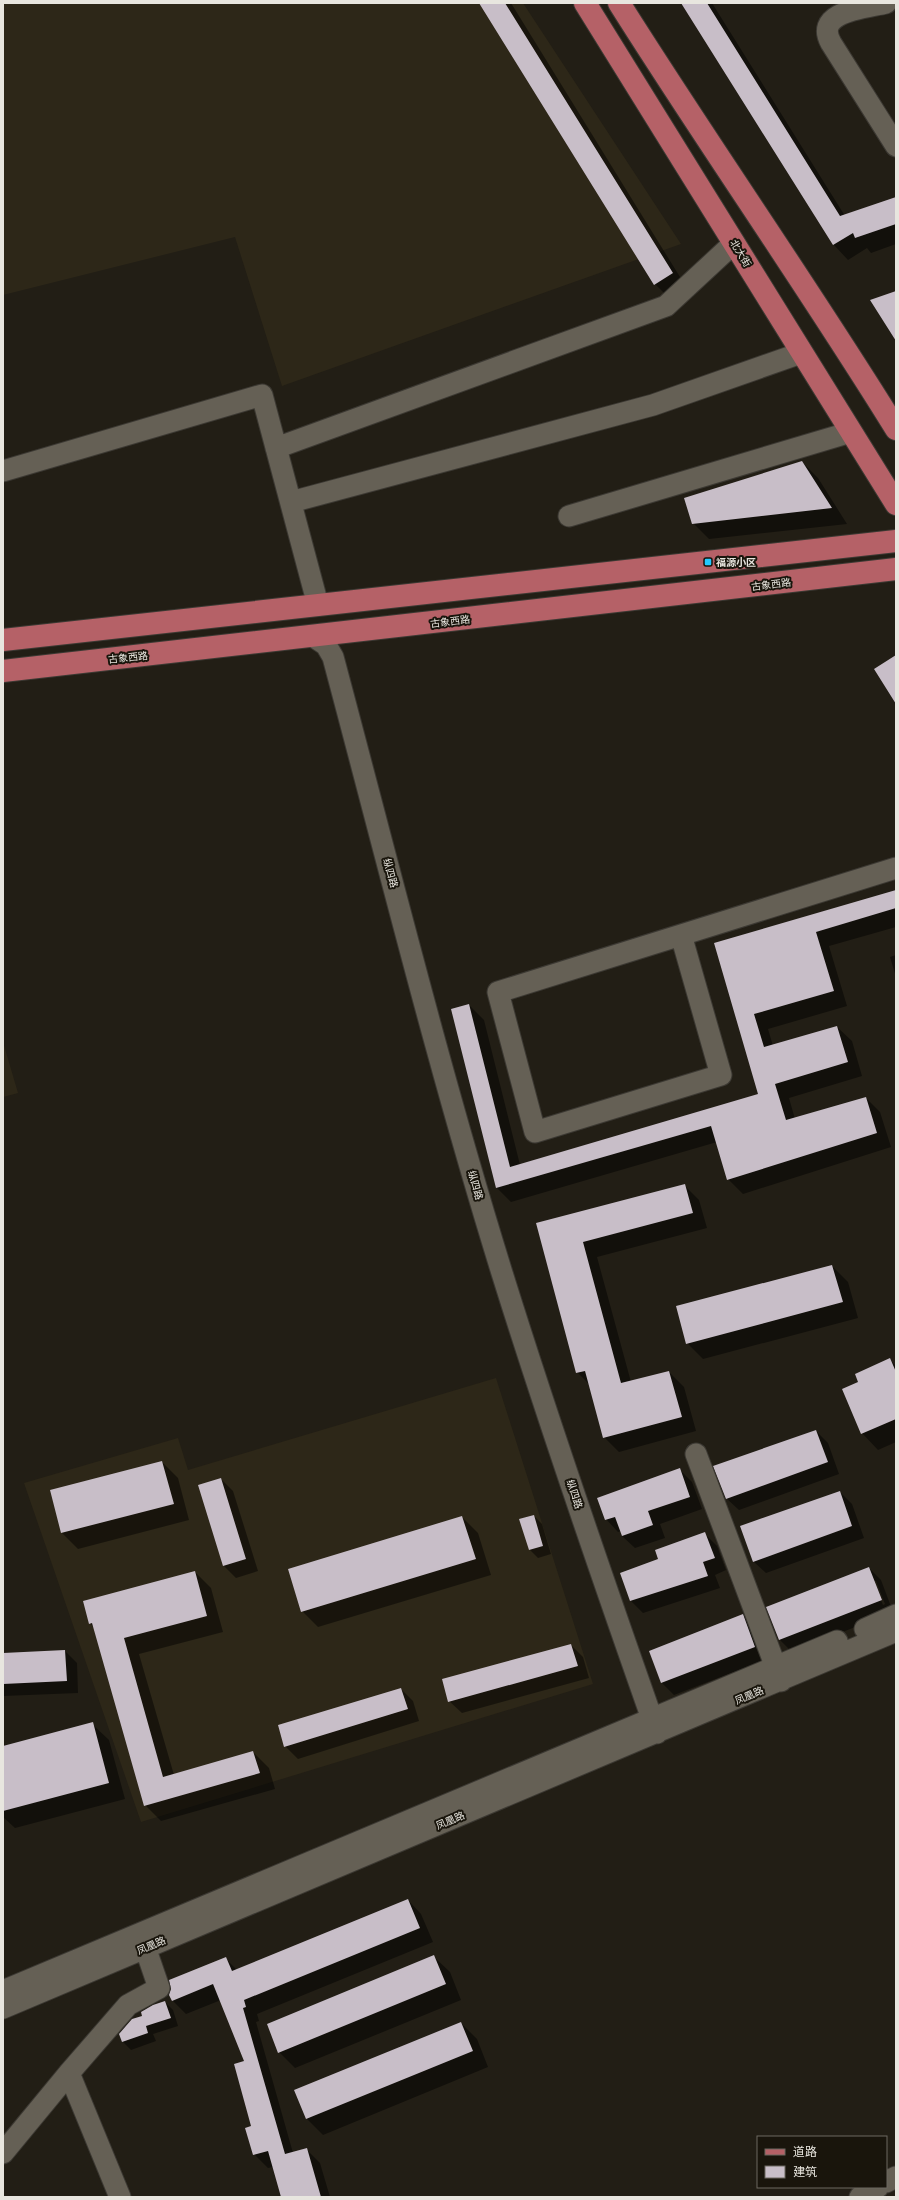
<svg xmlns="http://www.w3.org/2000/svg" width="899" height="2200" viewBox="0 0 899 2200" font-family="'Source Sans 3','Noto Sans SC',sans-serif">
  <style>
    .built { fill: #2d2718 }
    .shadow { fill: #0007; fill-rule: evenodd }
    .building { fill: #c8bec8 }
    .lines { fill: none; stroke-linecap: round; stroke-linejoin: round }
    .minor-casing { stroke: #3c3933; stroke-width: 23 }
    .major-casing { stroke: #3c3933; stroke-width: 24 }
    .minor { stroke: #656055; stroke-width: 21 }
    .major { stroke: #b56167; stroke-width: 22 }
    .poi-dot { fill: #23c9fe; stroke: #19150c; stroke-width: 1.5 }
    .labels { text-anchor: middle; stroke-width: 4; stroke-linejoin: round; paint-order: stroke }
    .street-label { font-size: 10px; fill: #e8e6df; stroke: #19150c }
    .poi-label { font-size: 10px; font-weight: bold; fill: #e8e6df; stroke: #19150c; text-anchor: start }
  </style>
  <rect width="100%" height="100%" fill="#221e15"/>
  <path class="built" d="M3 3H523L681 244 282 386 235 237 3 295Z
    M3 1042 18 1093 3 1097Z
    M496 1378 593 1684 141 1822 24 1483 178 1438 188 1470Z"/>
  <path class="shadow" d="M481 3H511L688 290 671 300 655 284Z
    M682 3H712L845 216 896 198V244L871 253 867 248 848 260 834 245Z
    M802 462 818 478 847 524 709 539 693 523Z
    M896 891V927L829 946 847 1006 768 1029 773 1046 837 1027 852 1041 862 1076 789 1098 795 1119 866 1098 880 1112 891 1147 743 1194 728 1179 717 1142 511 1202 497 1188 469 1005 484 1020 520 1165 760 1095 715 944Z
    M896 955V977L890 957Z
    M684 1185 699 1200 707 1228 597 1257 631 1382 669 1372 684 1387 696 1431 619 1452 604 1437 590 1385 577 1372 537 1224Z
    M832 1266 848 1282 858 1318 703 1359 687 1343Z
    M890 1360 896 1366V1442L878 1450 862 1433 859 1382Z
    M816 1431 828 1443 839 1474 739 1510 726 1498Z
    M162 1462 178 1478 189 1520 78 1549 62 1533 51 1491Z
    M680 1470 692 1482 702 1509 660 1524 665 1538 635 1548 622 1536 621 1531 618 1532 606 1519Z
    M221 1479 233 1491 258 1571 236 1578 224 1566 199 1486Z
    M840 1492 852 1504 864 1538 766 1573 753 1561Z
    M534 1516 542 1524 551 1554 538 1558 530 1550 520 1520Z
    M462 1517 478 1533 491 1575 318 1627 302 1611Z
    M705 1534 717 1546 726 1570 715 1575 720 1588 643 1613 631 1601 659 1560Z
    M869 1568 881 1580 893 1612 792 1652 780 1640 768 1608ZM873 1581H876L885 1604 883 1605Z
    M195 1572 211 1588 223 1632 139 1654 174 1775 253 1752 269 1768 275 1789 161 1821 145 1805 94 1628 90 1623Z
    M743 1615 755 1628 767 1659 674 1695 662 1683 650 1652Z
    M571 1645 583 1657 589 1678 462 1713 449 1701Z
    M65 1651 77 1663 78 1693 3 1696V1654Z
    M401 1689 413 1701 419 1721 298 1759 285 1746Z
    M92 1724 109 1740 125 1799 15 1828 3 1817V1747Z
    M408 1900 421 1914 433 1942 257 2014 259 2021 256 2022 293 2153 306 2149 320 2163 330 2197H282L273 2167 268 2168 254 2154 245 2062 221 2000 186 2014 172 2000 226 1959 237 1970Z
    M433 1956 450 1972 461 2000 295 2068 279 2052Z
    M165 2002 173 2010 178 2026 153 2034 156 2041 131 2050 123 2042 144 2016Z
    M461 2023 477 2039 488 2067 323 2135 307 2119Z"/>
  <path class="building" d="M479 3H505L673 273 654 285Z
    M681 3H707L840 216 896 197V224L855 238 853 233 833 245Z
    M896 291V341L870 300Z
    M802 461 832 508 692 524 684 498Z
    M896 655V704L874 669Z
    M896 890V908L816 932 834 991 754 1014 764 1047 837 1026 848 1062 775 1084 786 1120 866 1097 877 1133 727 1180 711 1126 496 1188 451 1009 469 1004 510 1167 758 1094 714 943Z
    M685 1184 693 1213 583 1242 621 1383 669 1371 682 1417 603 1438 585 1371 576 1373 536 1223Z
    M832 1265 843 1302 686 1344 676 1306Z
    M890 1358 896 1372V1419L861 1434 842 1389 858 1382 855 1374Z
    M816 1430 828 1462 726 1499 713 1466Z
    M162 1461 174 1504 61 1533 50 1490Z
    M680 1468 690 1497 648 1511 653 1525 622 1536 615 1517 605 1520 597 1498Z
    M221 1478 246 1559 223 1566 198 1485Z
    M840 1491 852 1526 753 1562 740 1526Z
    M534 1515 543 1546 529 1550 519 1519Z
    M462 1516 476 1559 301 1612 288 1569Z
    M705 1532 715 1558 703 1562 708 1576 630 1601 620 1573 658 1559 655 1550Z
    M869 1567 882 1600 779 1640 766 1607Z
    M195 1571 207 1616 124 1638 163 1777 253 1751 260 1773 144 1806 92 1623 89 1624 83 1601Z
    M743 1614 755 1647 661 1683 649 1651Z
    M571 1644 578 1666 448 1702 442 1679Z
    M65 1650 67 1681 3 1684V1653Z
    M401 1688 408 1709 284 1747 278 1725Z
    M93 1722 109 1783 3 1811V1746Z
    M408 1899 420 1928 244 2000 246 2007 243 2008 285 2154 307 2148 321 2197H281L268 2151 253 2155 245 2128 251 2126 234 2064 244 2061 213 1984 172 2001 169 1995 171 1989 169 1980 226 1957 232 1971Z
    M434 1955 446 1984 278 2053 267 2024Z
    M165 2001 171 2018 146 2026 148 2033 122 2042 119 2034 132 2019 142 2016 141 2012 153 2005Z
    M461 2022 473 2051 306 2119 294 2090Z"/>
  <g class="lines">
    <defs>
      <path id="minor" d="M886 3C867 8 813 11 831 43L896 146
        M276 448 666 306 734 243
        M3 471 262 395 318 605
        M291 502 653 405 801 353
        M569 516 851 432
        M314 637 326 645 333 657C388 863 439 1070 502 1273 550 1427 603 1580 657 1733
        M681 935 721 1075 535 1132 498 992 896 868
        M696 1454 781 1681
        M865 1629 896 1615
        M3 1991 837 1641
        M3 2008 896 1631
        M69 2073 120 2197
        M3 2153 69 2073 128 2005 159 1988 145 1947
        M886 2182 896 2177
        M860 2197 878 2187"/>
      <path id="major" d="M585 3 896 504
        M619 3C709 146 807 285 896 429
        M3 640 896 541
        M3 671 896 569"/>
    </defs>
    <use href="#minor" class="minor-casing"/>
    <use href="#major" class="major-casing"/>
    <use href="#minor" class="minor"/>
    <use href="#major" class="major"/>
  </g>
  <rect class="poi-dot" x="704" y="558" width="8" height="8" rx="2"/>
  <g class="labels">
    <g class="street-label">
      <text transform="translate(741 253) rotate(59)" y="4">北大街</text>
      <text transform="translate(771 584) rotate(-7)" y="4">古象西路</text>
      <text transform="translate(450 621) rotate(-7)" y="4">古象西路</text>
      <text transform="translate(128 657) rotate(-6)" y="4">古象西路</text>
      <text transform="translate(391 873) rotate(75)" y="4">纵四路</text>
      <text transform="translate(476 1185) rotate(74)" y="4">纵四路</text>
      <text transform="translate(575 1494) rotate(72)" y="4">纵四路</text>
      <text transform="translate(749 1695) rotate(-23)" y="4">凤凰路</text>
      <text transform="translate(450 1820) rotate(-23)" y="4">凤凰路</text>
      <text transform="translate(151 1945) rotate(-23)" y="4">凤凰路</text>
    </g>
    <g class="poi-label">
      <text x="716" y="566">福源小区</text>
    </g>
  </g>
  <rect width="899" height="2200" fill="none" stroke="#e8e6df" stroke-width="8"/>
  <rect x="757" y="2136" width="130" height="52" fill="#19150c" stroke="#6c6960"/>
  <rect x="765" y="2149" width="20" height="6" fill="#b56167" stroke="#6c6960"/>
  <text x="793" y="2156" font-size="12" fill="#e8e6df">道路</text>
  <rect x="765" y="2166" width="20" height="12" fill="#c8bec8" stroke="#6c6960"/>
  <text x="793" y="2176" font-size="12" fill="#e8e6df">建筑</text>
</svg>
